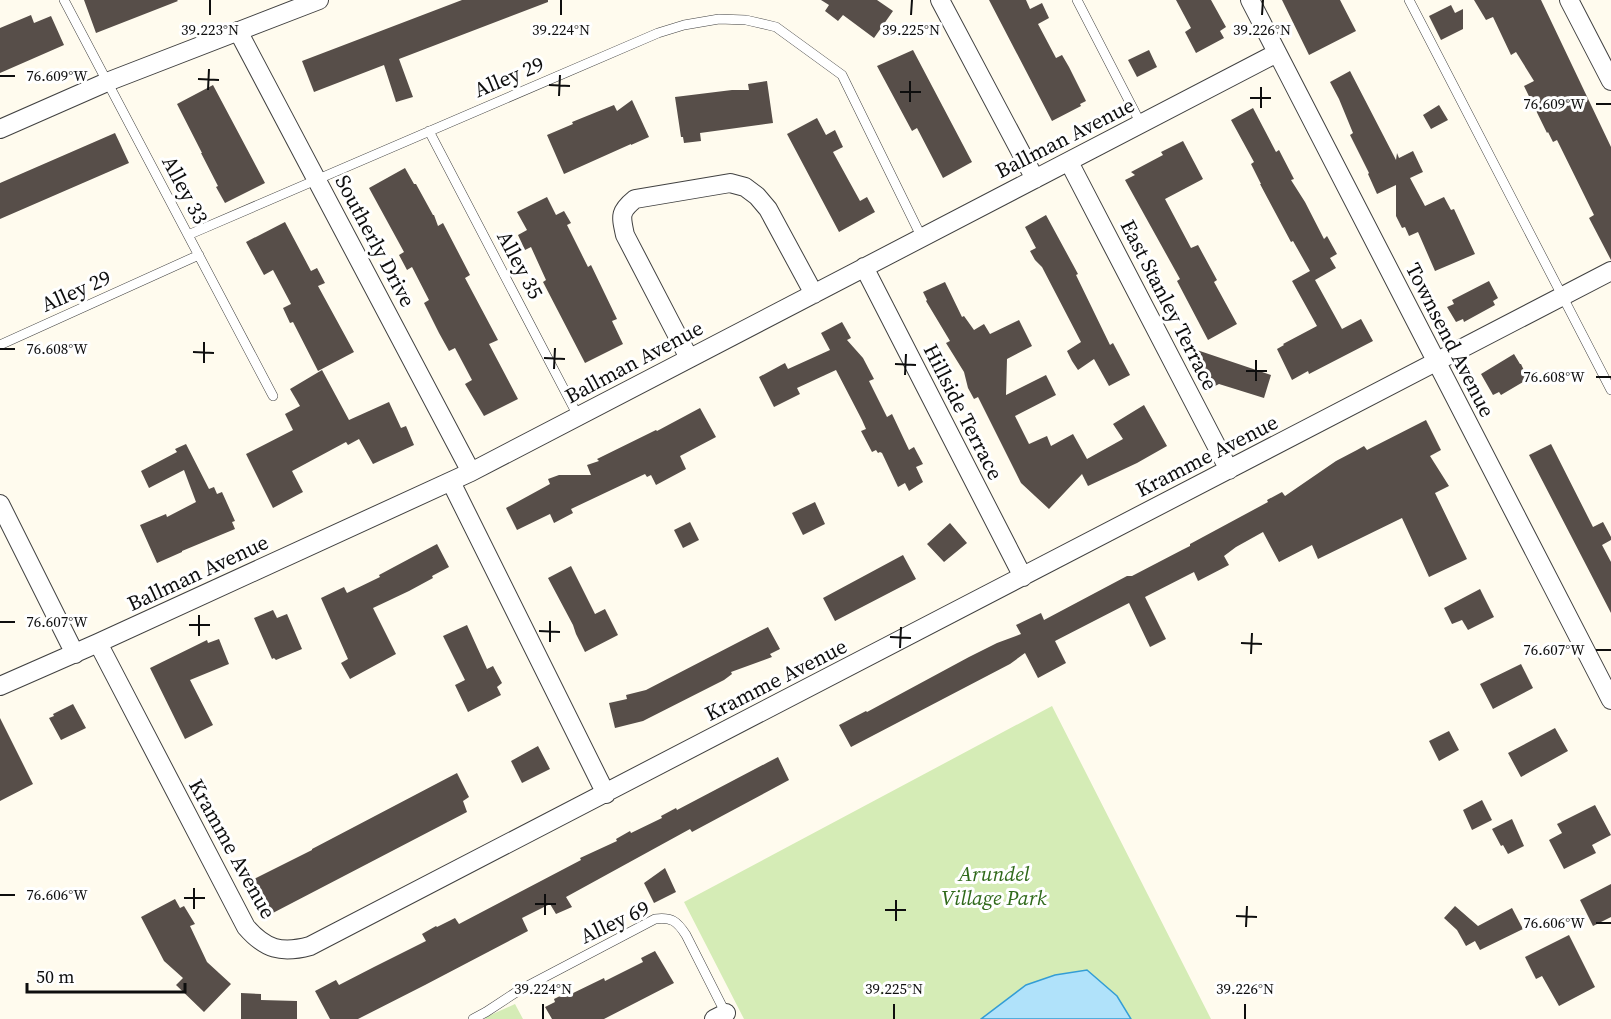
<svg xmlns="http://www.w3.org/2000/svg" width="1611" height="1019" viewBox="0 0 1611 1019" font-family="'Source Serif 4',serif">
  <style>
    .green { fill: #d5ecb6 }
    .water { fill: #b0e2fa; stroke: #339dd5; stroke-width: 1.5 }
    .building { fill: #574e49 }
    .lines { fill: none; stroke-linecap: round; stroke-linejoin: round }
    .lane-casing { stroke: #414141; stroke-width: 10 }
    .street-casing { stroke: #414141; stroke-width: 20 }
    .lane { stroke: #fff; stroke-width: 9 }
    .street { stroke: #fff; stroke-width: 18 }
    .ticks { fill: none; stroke: #0e0e0e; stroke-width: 2 }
    .labels { text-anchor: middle; stroke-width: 6; stroke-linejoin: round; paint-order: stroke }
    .street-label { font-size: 21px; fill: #0e0e0e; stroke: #fff }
    .park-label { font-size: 21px; font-style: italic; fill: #2f691a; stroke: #fff }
    .ticks-label { font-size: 15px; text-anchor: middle; fill: #0e0e0e; stroke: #fff; stroke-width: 6; stroke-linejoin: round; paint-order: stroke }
  </style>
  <rect width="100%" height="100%" fill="#fffbee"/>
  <path class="green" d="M1052 706 1211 1019H744L684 902Z
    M515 1004 523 1019H485L486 1017Z"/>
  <path class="water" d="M1087 970 1117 996 1131 1019H981L1026 985 1055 975Z"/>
  <path class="building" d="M84 0H177L178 1 96 33Z
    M462 0H548V2L399 59 413 97 396 102 384 65 314 92 302 61Z
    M821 0H877L893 11 874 38 843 15 838 21 825 11 829 5Z
    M989 0H1026L1030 9 1042 3 1049 18 1038 24 1056 58 1062 55 1069 67 1086 101 1080 104 1081 106 1052 121Z
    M1176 0H1211L1226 27 1220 31 1224 38 1196 53 1185 32 1191 28Z
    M1282 0H1340L1356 31 1309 55Z
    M1474 0H1541L1611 147V260L1589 218 1594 215 1557 140 1553 142 1548 132 1547 133 1524 86 1534 81 1516 52 1511 55 1493 17 1486 20Z
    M1451 5 1455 13 1463 9V29L1441 40 1429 16Z
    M31 15 34 23 51 16 64 45 0 73V28Z
    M913 50 972 162 943 178 917 128 912 131 877 66Z
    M1149 50 1157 67 1137 77 1128 60Z
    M1350 71 1396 160 1397 153 1399 158 1413 151 1423 172 1410 178 1425 206 1444 197 1451 210 1454 209 1475 254 1435 271 1418 232 1409 236 1405 227 1402 228 1396 216V185L1377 194 1368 174 1369 173 1350 135 1353 133 1339 99 1330 82Z
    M767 81 773 123 700 133 701 141 684 143 683 137H681L675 97 732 90H749L748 84Z
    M213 85 265 183 225 203 216 187 218 186 201 153H202L177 104Z
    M632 100 649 137 631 145V144L564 174 547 135 573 124 572 122 614 105 617 111Z
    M1439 105 1448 120 1431 129 1423 115Z
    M1253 108 1276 152 1279 150 1294 179 1291 180 1305 202 1324 239 1327 236 1337 254 1330 258 1336 268 1315 280 1342 329 1361 319 1373 341 1309 374 1308 371 1292 380 1277 349 1284 345 1283 344 1317 326 1292 281 1310 271 1293 241 1291 242 1260 184H1261L1251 164 1254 162 1231 120Z
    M817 118 826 135 835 130 843 147 833 152 860 201 867 197 875 212 839 232 787 134Z
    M115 133 129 163 0 219V183Z
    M1183 141 1203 179 1165 199 1191 248 1198 245 1217 280 1214 282 1237 324 1208 340 1177 281 1180 279 1125 180 1135 175 1131 172 1163 155 1161 152Z
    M405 168 414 184H416L433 215H434L438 226 443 223 470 275 465 278 498 340 489 344 518 399 484 416 465 384 472 380 455 348 449 351 439 333 424 303 429 300 412 267 407 270 399 255 404 252 369 188Z
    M547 197 556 215 564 211 571 223 567 225 588 267 591 265 617 319 612 321 623 344 585 363 543 282 546 280 531 247 525 250 518 235 527 230 517 212Z
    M1046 215 1078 274 1076 275 1110 345 1113 343 1130 375 1109 386 1094 359 1078 370 1072 361 1067 351 1081 342 1042 267 1035 260 1030 251 1036 248 1025 227Z
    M285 222 311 271 317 268 325 283 318 286 354 352 318 371 293 322 290 323 283 308 291 304 273 270 264 275 246 242Z
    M1489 281 1498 298 1493 301 1495 305 1464 322 1463 319 1456 322 1447 307 1454 304 1452 300Z
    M945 282 962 317 964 316 974 330 984 324 990 334 1019 320 1032 346 1007 359 1006 395 1046 375 1056 395 1015 416 1029 444 1047 436 1051 446 1073 434 1087 459 1123 439 1113 424 1144 405 1167 446 1137 463 1088 486 1082 474 1049 509 1021 483 978 397 974 399 968 388 964 372 946 343 950 341 926 301 927 300 923 292Z
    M842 322 851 338 847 340 863 358 874 379 869 381 887 417 892 414 909 450 914 447 923 464 916 467 923 482 909 491 905 483 898 487 882 453 880 452 878 453 876 450 872 452 861 431 866 429 862 420 836 370 797 388 800 394 774 407 759 377 785 363 788 369 830 350 821 333Z
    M1188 347 1271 375 1264 398 1219 384 1209 389Z
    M1514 354 1520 364H1521L1528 379 1501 395 1499 392 1493 395 1481 374Z
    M322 370 349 420 389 402 401 428 406 426 414 445 373 464 359 439 348 445 346 442 292 471 303 492 273 508 246 454 293 430 285 414 300 406 290 389Z
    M700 408 716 437 680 456 686 469 656 485 651 475 647 477 645 474 571 509 573 513 554 523 550 514 517 530 506 508 550 484 548 479 559 475H591L587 465 599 461 597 459 656 430 657 431Z
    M1426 420 1441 450 1430 456 1449 486 1435 493 1467 559 1429 577 1402 518 1318 559 1312 545 1279 562 1263 532 1236 547 1224 556 1229 565 1198 581 1194 572 1145 597 1166 639 1150 647 1129 603 1055 641 1066 663 1038 678 1025 653 1010 664 851 747 839 725 866 711 867 712 969 657 997 643 1021 634 1016 625 1041 613 1044 620 1127 576H1132L1182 550 1190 546V544L1268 502 1267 500 1282 492 1285 496 1336 461 1357 450 1364 446 1367 450Z
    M186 444 209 489 214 487 217 494 222 492 235 521 232 522 235 529 182 551V552L157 563 140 525 166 514 167 517 196 502 184 470 149 488 141 471 177 452 175 449Z
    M1551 444 1593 527 1603 522 1611 537V540L1602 545 1611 562V613L1529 455Z
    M815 502 825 524 803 535 792 513Z
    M690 522 699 540 683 548 674 530Z
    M950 523 967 543 944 562 927 544Z
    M437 544 449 567 432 576 433 578 409 591 373 608 396 654 350 679 341 663 348 659 321 598 344 587 347 593 380 577 379 575Z
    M903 555 916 579 835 621 823 598Z
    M571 566 595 614 605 609 618 635 585 652 576 634 573 625 548 578Z
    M1480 589 1494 617 1468 630 1462 620 1452 624 1444 608Z
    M273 610 277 618 287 614 302 649 276 660 274 658 272 659 254 618Z
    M467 625 487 669 493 666 502 683 497 687 501 695 468 712 455 685 465 680 443 636Z
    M768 627 780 649 770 654 772 657 731 672 732 674 724 680 643 721 615 728 609 703 627 699 626 695 646 690Z
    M219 639 229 664 190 680 213 725 185 739 150 668 207 640 208 643Z
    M1521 664 1533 688 1493 709 1480 684Z
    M73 704 86 728 61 740 49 718 54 716 53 714Z
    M0 718 33 784 0 801Z
    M1555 728 1568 751 1521 777 1508 753Z
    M1449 731 1459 750 1439 761 1429 741Z
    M538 746 550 769 522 783 511 761Z
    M778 757 789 780 692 832 690 829 566 897 572 907 556 914 550 904 522 918 528 931 425 985 358 1019H330L315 991 336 980 339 985 374 967 426 941 422 934 436 926 437 927 455 918 459 924 581 860 580 858 617 841 616 839 630 831 631 833 662 818 661 816 676 808 677 810Z
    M457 773 469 797 463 801 467 812 269 915 252 880 312 850V849Z
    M1482 800 1492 820 1472 830 1463 810Z
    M1595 805 1611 835 1592 845 1596 853 1564 869 1549 840 1562 833 1557 824Z
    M1512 819 1524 846 1508 854 1503 845 1501 846 1492 829Z
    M665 868 676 892 654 903 644 883Z
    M1611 884V917L1593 926 1580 900Z
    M175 899 180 908 184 906 195 924 190 926 207 962 231 984 204 1012 176 985 183 978 164 961 141 917Z
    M1455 906 1478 926 1512 908 1523 929 1480 950 1475 941 1466 946 1457 930 1444 918Z
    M1569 935 1595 987 1559 1006 1542 976 1536 979 1525 957Z
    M655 951 674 983 604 1019H552L545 1007 555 1002 554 999 568 992 569 995 604 978 605 981 643 962 641 958Z
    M241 993 261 994V1000L297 1001V1019H241Z"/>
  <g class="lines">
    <defs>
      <path id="lane" d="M64 0 273 396
        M1077 0 1141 124
        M1409 0 1611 390
        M429 131 578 416
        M188 235 658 33 684 25 719 19 746 20 776 27 842 75 922 238
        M0 345 199 255
        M473 1019 486 1012 518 991 655 919C672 917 677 921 686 935L727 1016"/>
      <path id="street" d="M940 0 1035 179
        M1250 0 1611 700
        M1569 0 1611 81
        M238 31 471 472
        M0 129 107 82 319 0
        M1069 162 1229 470
        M864 267 1023 577
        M689 358 625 235C621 216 619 212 635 199L730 183 745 187 757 196 768 209 814 294
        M451 482 606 794
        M0 504 75 654
        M98 643 246 927C265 949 281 954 310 946L1611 271
        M0 686 98 643 471 472 1277 53
        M714 1019 726 1013"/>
    </defs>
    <use href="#lane" class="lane-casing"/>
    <use href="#street" class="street-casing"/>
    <use href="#lane" class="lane"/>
    <use href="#street" class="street"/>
  </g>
  <path class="ticks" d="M210 15V0M561 15V0M911 15 912 0M1262 15 1263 0M0 76H15M198 79 219 80M549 85 570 86M208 90 209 69M900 92H921M559 96 560 75M1250 98H1271M910 102V81M1596 104H1611M1261 108V87M0 349H15M193 352 214 353M544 358 565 359M204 363V342M895 364 916 365M554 369 555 348M1246 371H1267M905 375 906 354M1596 377H1611M1256 381V360M0 622H15M189 625H210M539 631 560 632M199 636V615M890 637 911 638M550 642V621M1241 643 1262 644M900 648 901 627M1596 650H1611M1251 654 1252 633M0 895H15M184 898H205M535 904H556M194 909V888M885 910H906M545 915V894M1236 916 1257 917M896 921V900M1596 923H1611M1246 927 1247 906M543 1019V1004M894 1019V1004M1245 1019V1004"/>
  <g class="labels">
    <g class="street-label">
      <text transform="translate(509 77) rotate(-23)" y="7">Alley 29</text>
      <text transform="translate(1065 138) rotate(-27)" y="7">Ballman Avenue</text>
      <text transform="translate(185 190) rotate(62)" y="7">Alley 33</text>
      <text transform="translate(375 241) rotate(62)" y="7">Southerly Drive</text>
      <text transform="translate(520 265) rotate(62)" y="7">Alley 35</text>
      <text transform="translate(76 291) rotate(-24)" y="7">Alley 29</text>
      <text transform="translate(1169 305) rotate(63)" y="7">East Stanley Terrace</text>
      <text transform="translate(1450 340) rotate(63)" y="7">Townsend Avenue</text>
      <text transform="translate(634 362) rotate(-28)" y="7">Ballman Avenue</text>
      <text transform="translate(963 412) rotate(63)" y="7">Hillside Terrace</text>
      <text transform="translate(1207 456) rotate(-27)" y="7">Kramme Avenue</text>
      <text transform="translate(198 573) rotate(-25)" y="7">Ballman Avenue</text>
      <text transform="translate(776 680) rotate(-27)" y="7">Kramme Avenue</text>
      <text transform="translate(232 849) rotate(61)" y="7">Kramme Avenue</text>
      <text transform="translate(615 922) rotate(-25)" y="7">Alley 69</text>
    </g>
    <g class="park-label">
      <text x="994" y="881">Arundel<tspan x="994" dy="24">Village Park</tspan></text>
    </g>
  </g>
  <g class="ticks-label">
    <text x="210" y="35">39.223°N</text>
    <text x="561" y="35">39.224°N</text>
    <text x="911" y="35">39.225°N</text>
    <text x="1262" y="35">39.226°N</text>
    <text x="57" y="81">76.609°W</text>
    <text x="1554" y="109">76.609°W</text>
    <text x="57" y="354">76.608°W</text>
    <text x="1554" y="382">76.608°W</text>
    <text x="57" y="627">76.607°W</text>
    <text x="1554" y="655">76.607°W</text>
    <text x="57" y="900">76.606°W</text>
    <text x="1554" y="928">76.606°W</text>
    <text x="543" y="994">39.224°N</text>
    <text x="894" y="994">39.225°N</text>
    <text x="1245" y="994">39.226°N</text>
  </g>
  <path d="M27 983v9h158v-9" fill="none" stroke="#0e0e0e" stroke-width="3"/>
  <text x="36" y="983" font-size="18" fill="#0e0e0e" stroke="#ffffff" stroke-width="4.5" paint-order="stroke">50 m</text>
</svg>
